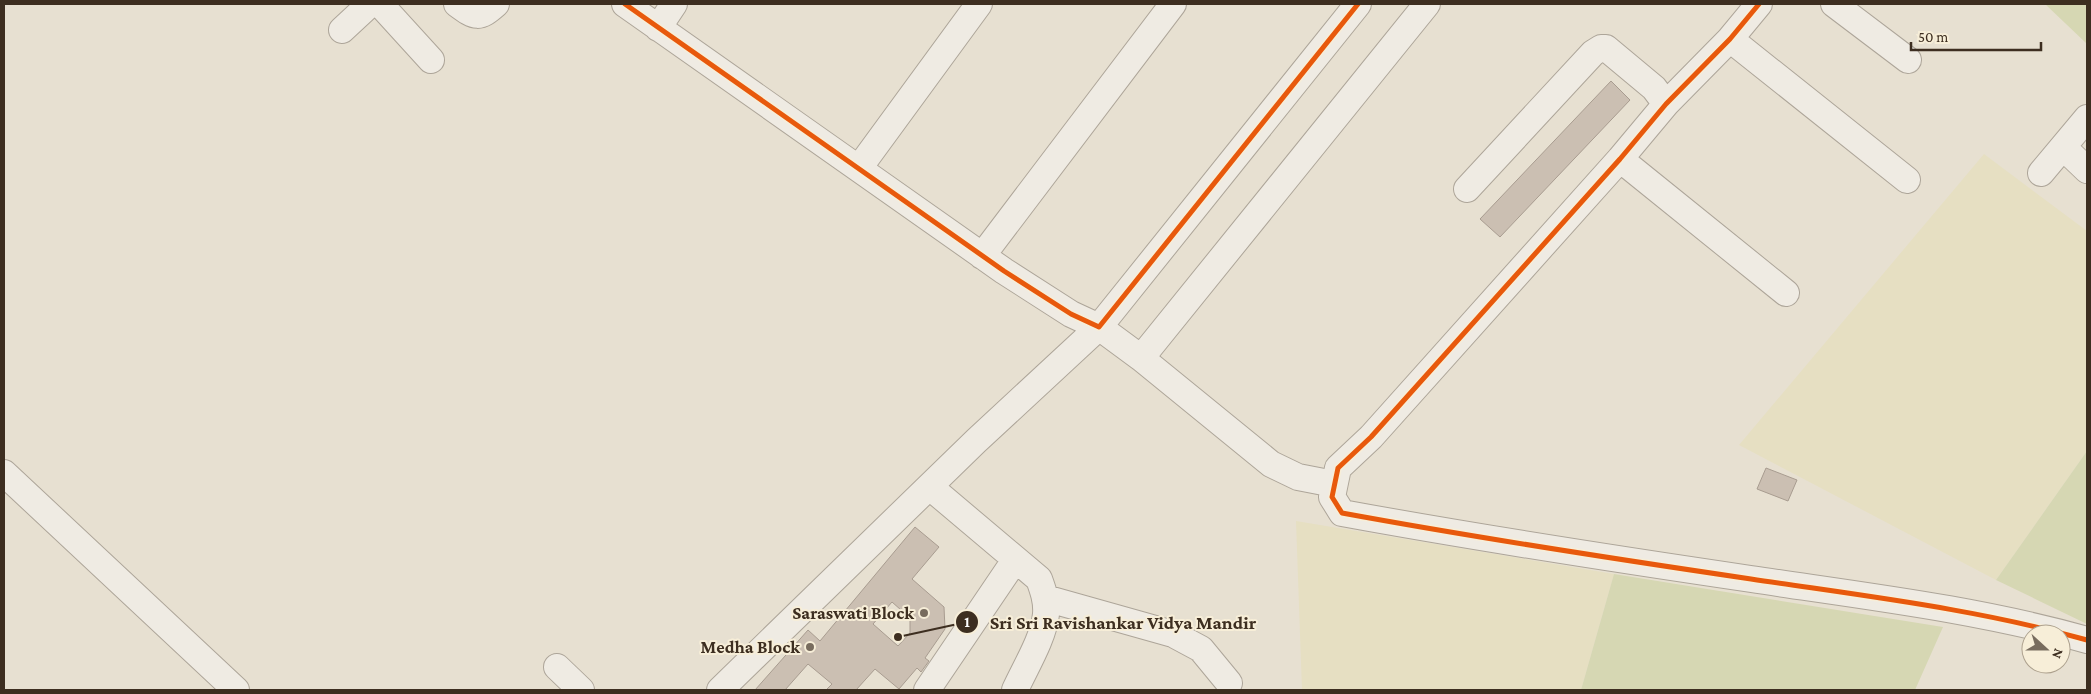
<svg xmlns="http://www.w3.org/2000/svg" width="2091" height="694" viewBox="0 0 2091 694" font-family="'Crimson Pro',serif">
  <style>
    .farmland { fill: #e6dfc2 }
    .green { fill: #d6d7b3 }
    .building { fill: #cbbfb2; stroke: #a89c90; fill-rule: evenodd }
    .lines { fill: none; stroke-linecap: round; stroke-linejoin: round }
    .minor-casing { stroke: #ada599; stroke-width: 28 }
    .minor { stroke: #efebe3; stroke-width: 26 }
    .cycleway-casing { stroke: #f7eed8; stroke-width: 8 }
    .cycleway { stroke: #e8590c; stroke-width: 5 }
    .poi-dot { fill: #786c5e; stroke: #f7eed8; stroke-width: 2 }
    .labels { text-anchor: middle; stroke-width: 4; stroke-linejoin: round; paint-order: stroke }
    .poi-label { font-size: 18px; font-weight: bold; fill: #3d2e20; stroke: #f7eed8; text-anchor: end }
    .leader { fill: none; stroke: #3d2e20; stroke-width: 2 }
    .callout-dot { fill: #3d2e20; stroke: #f7eed8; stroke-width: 2 }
    .mark-label { font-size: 15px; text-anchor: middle; font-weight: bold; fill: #fff }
    .callout-label { font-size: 19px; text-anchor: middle; font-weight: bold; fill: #3d2e20; stroke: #f7eed8; stroke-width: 4; stroke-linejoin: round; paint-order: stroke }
  </style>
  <rect width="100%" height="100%" fill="#e7e0d1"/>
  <path class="farmland" d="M1984 154 2087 231V451L1996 580 1739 445Z
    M1296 521 1614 574 1581 690H1302Z"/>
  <path class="green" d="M2045 4H2087L2086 43Z
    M2087 451V624L1996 580Z
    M1614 574 1943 627 1915 690H1581Z"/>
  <path class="building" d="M1611 81 1630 100 1500 237 1480 219Z
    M1766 468 1797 480 1788 501 1757 489Z
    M915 527 939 547 912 579 944 607 945 629 925 658 929 661 921 672 917 668 899 689 875 669 856 690H826L832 684 808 664 785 690H755L808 630 820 641ZM892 602 910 618V633L898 646 873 624Z"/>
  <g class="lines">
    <defs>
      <path id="minor" d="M380 4 431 60
        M457 4C476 18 479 19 496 4
        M625 4 1004 271 1071 314 1099 327 1358 4
        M1759 4 1730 39 1666 104 1620 159 1371 437 1338 468 1332 497 1342 513C1478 538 1615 559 1751 579 1864 596 1977 609 2087 640
        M1834 4 1908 60
        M658 28 674 4
        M342 30 370 4
        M1730 39 1907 180
        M2063 147 2087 170
        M1620 159 1786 293
        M859 168 979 4
        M2041 173 2087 118
        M1467 189 1593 53 1601 48H1606L1654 88 1666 104
        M982 256 1173 4
        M1141 358 1427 4
        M4 473 236 690
        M930 487 1039 579C1043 590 1047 601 1046 614 1044 637 1025 668 1015 690
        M1045 598 1173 634 1201 649 1229 683
        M557 667 581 690
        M720 690 976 441 1099 327 1141 358 1271 464 1298 477 1334 484
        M927 690 1015 560"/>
    </defs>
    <use href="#minor" class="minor-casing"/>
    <use href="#minor" class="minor"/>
    <defs>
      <path id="cycleway" d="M625 4 1004 271 1071 314 1099 327 1358 4
        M1759 4 1730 39 1666 104 1620 159 1371 437 1338 468 1332 497 1342 513C1478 538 1615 559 1751 579 1864 596 1977 609 2087 640"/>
    </defs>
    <use href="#cycleway" class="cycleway-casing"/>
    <use href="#cycleway" class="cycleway"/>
  </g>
  <g class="poi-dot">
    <circle cx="924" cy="613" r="5"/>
    <circle cx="810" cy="647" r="5"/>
  </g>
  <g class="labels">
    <g class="poi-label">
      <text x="914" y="619">Saraswati Block</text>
      <text x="800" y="653">Medha Block</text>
    </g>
  </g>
  <path class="leader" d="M898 637L967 622"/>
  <g class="callout-dot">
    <circle cx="898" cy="637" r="5"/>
    <circle cx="967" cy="622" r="12"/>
  </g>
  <g class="mark-label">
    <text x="967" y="627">1</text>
  </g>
  <g class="callout-label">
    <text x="1123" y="629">Sri Sri Ravishankar Vidya Mandir</text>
  </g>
  <rect width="2091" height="694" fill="none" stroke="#3d2e20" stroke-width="10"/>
  <g transform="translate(2046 649) rotate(111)"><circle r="24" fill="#f7eed8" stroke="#ada18e"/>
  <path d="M0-4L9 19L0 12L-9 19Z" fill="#786c5e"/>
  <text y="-8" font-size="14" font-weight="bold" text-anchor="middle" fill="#3d2e20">N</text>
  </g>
  <path d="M1911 42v8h130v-8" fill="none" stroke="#3d2e20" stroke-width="2.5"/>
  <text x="1918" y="42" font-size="15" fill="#3d2e20" stroke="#f7eed8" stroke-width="4" paint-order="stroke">50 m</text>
</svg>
